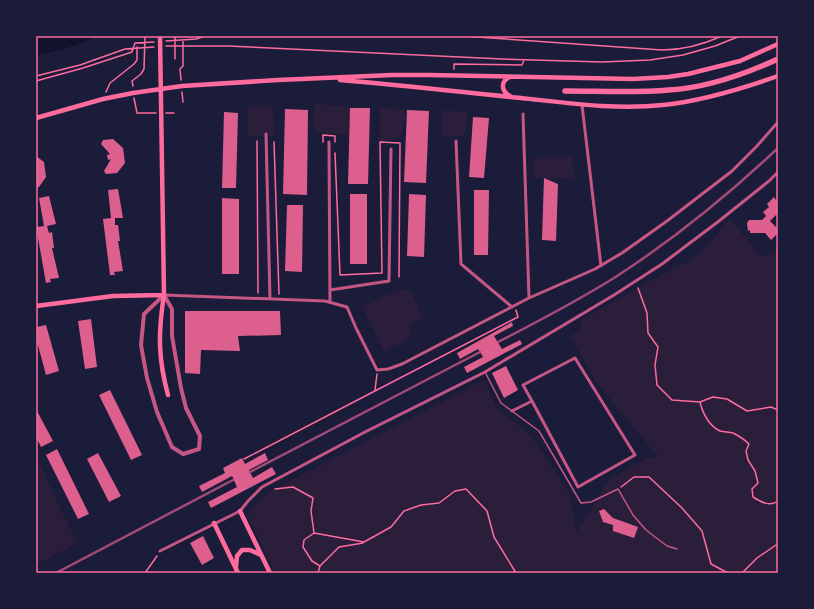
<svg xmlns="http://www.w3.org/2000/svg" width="814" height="609" viewBox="0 0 814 609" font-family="Figtree,sans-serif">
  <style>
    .green { fill: #2a1e3b }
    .water { fill: #12122b }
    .building { fill: #dd5f8e }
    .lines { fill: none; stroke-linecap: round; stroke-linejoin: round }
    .path { stroke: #ff6b9d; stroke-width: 1.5 }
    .service { stroke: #c65784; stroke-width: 1.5 }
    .minor { stroke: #c65784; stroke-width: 3 }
    .tertiary { stroke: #c65784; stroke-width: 4 }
    .secondary { stroke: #ff6b9d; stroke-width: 4.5 }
    .trunk { stroke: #ff6b9d; stroke-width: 5.5 }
    .rail { stroke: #a44b75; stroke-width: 2.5 }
    .neatline { fill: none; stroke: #ff6b9d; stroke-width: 1.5 }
  </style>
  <rect width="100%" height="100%" fill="#1b1b3a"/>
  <path class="green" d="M315 104 350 106V135L314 132Z
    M247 107H273L274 136 248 137Z
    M380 107 407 110 401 137 380 142Z
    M442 110 468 112 464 136 442 137Z
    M534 157H572L574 179 533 178Z
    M730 218 760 257 778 249V573H275L247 514 260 499 275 489 484 380 497 408 532 437 568 491 577 532 609 479 645 459 658 456 639 434 594 379 570 336 579 331 582 319 674 268C704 256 711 241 730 218Z
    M409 288 423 317 408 325 412 337 384 351 362 307 387 295Z
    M36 456 77 543 36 565Z"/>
  <path class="water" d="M36 36H98L73 46 36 56Z"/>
  <path class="building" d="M350 108H370L368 184H348Z
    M285 109 308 110 307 195 283 194Z
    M407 110 429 111 426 183 404 182Z
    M224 112 238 113 236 188H222Z
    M473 117 489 118 484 178 469 177Z
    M113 139 123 148 125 163 117 173 106 174 104 171 111 159 108 160 107 155 110 154 101 144 103 140Z
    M36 156 44 162 46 177 39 187 36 188Z
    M544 178 558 184 556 241 542 240Z
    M118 189 123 218H115V225H118L120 241H118L123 271 114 272 115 275H110L103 219 111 218 108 190Z
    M474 190H489L488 255H474Z
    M350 194H367V264H350Z
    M409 194 426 195 424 257 407 256Z
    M49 196 56 224 47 226 49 233 52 232 54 248H52L59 278 50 279 51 282 46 283 36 227 44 226 39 198Z
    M774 197 776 200 778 198V213L770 221 778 229V233L771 240 765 233H750V230L748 231 747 223 749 220H762L766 216 763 212 769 207 767 204Z
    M222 198 239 199V274H222Z
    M287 205H303L302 272 285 271Z
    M185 311H280L281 335 238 336 240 351 201 350 200 374 185 373Z
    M91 319 97 367 85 369 78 321Z
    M512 322 513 326 494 336 502 349 520 340 522 344 467 373 464 367 483 357 478 349 460 359 457 353Z
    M46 325 59 371 46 375 36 338V327Z
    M506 366 518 390 504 398 492 373Z
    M110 390 142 455 131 460 99 395Z
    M36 409 53 441 41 447 36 437Z
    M57 449 89 514 78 519 46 455Z
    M98 453 121 496 109 502 87 459Z
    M265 453 268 460 249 470 253 478 272 467 276 474 211 508 208 502 237 487 232 476 202 492 199 486 225 473 223 468 242 458 245 464Z
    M604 509 613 518 638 527 634 538 613 531V525L603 522 599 511Z
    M203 536 214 558 202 565 190 543Z"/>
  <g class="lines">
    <path class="path" d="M462 36 662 50C684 50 702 45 722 36
      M166 41 196 39 205 36
      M166 46H228L502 59 602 62 650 60 683 55 715 46 740 36
      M175 59V36
      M454 69V64L522 65 524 60
      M36 76 80 65 125 49 154 47
      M181 80 180 69 183 66V40
      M36 81 83 68 132 52 135 43 154 42
      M133 86 132 81 141 74 144 69 145 36
      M106 92 110 83 134 64 137 60V47
      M182 92 183 102
      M134 98 137 113H156
      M166 113H174
      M257 141 258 293
      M274 142 279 294
      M323 142V135L335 136V142
      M335 153 340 275 382 273 380 142 400 143 399 277
      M638 288 647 313 648 333 658 347 655 365 657 385 672 400 700 402 713 397 727 399 747 411 771 407 778 410
      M375 390 377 374
      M700 402C703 414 708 425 720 431 724 432 729 432 733 433 739 436 744 439 749 444L746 451 748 460 755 471 758 483 752 489 753 497C761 502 770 507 778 501
      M244 459 371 393 518 317 516 310
      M621 487 634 477H649L682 508 702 531 711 564 728 573
      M275 489 293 487 313 498 311 511 314 533
      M320 566 312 561 303 547 304 540 314 533 364 542 391 527 404 511 421 505 439 503 455 491 466 489 487 511 494 537 516 573
      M145 573 157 556
      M318 573 320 566 339 547 363 543
      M742 573 757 558 776 545H778"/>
    <path class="service" d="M485 372 501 403 539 431 581 503 591 502 618 489 633 515 646 530 667 546 677 549"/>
    <path class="minor" d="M582 105 601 266
      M523 114 529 298
      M266 134 270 299
      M456 141 461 264 512 307
      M329 142 330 302
      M330 290 389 281 391 149
      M164 295 325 301 347 307 356 328 377 370 388 369 402 364 529 298 595 269 622 253 667 221 732 171 757 146 778 122
      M512 411 532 401 523 385 575 358 635 455 578 487 532 401
      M160 551 240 511 248 501 262 487 365 432 485 372 614 295 662 264 719 221 769 181 778 172"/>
    <path class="tertiary" d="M164 295 172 309V336L181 388 186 408 200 436 199 449 183 454 172 447 157 412 147 378 141 345 144 314Z"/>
    <path class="secondary" d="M160 36 164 295C158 333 158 358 168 395
      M340 80C401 85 461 92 521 98 568 103 616 110 663 105 702 101 741 89 778 76
      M510 96C501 91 500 81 510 77
      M36 118 103 99 133 93 182 86 278 80 392 75H428L633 79 668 77 688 74 740 61 778 44
      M36 306 113 296 164 295
      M240 511 270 573
      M214 523 238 573
      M236 567 237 556 242 550H250L261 555"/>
    <path class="trunk" d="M565 91C599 91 635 93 669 90 706 88 745 74 778 59"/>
    <path class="rail" d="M498 342C537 322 577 301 614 278 673 240 727 196 778 148
      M250 472 480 352
      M56 573 233 480"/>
  </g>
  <rect width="814" height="609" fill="none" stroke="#1b1b3a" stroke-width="74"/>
  <rect x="37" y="37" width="740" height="535" class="neatline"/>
</svg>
